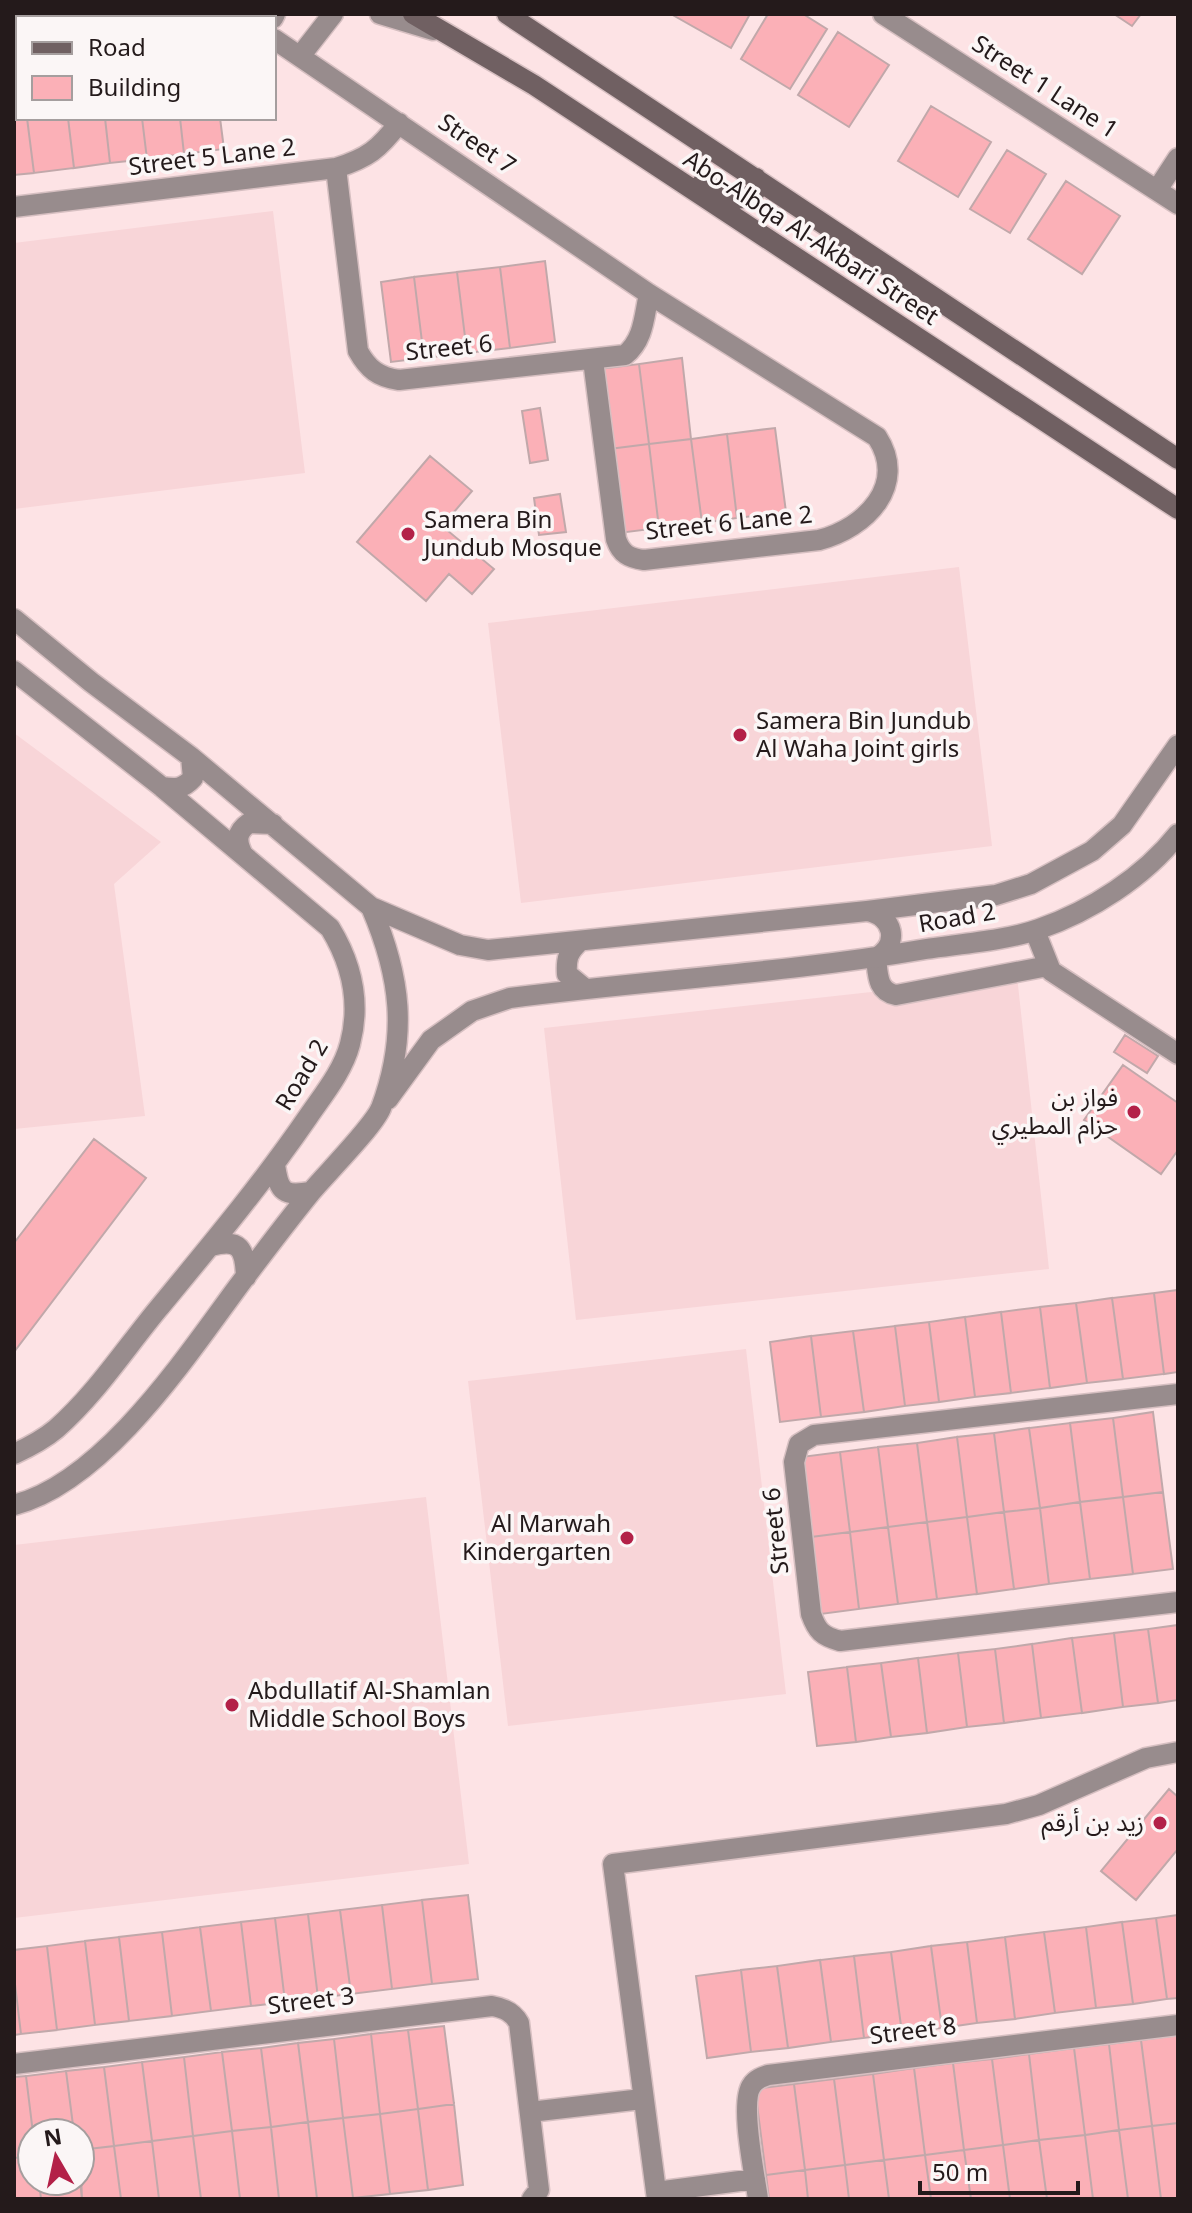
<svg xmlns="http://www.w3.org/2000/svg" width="1192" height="2213" viewBox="0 0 1192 2213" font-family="Georgia,'Noto Sans Arabic',serif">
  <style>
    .built { fill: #f8d5d8 }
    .building { fill: #fbb0b7; stroke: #c1a8aa; stroke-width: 2 }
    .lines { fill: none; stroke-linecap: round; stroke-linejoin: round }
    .minor-casing { stroke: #d6bfc1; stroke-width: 23 }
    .tertiary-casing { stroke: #d6bfc1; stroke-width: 23 }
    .secondary-casing { stroke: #d6bfc1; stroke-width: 23 }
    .minor { stroke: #988c8d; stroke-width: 20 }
    .tertiary { stroke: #988c8d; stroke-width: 20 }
    .secondary { stroke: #706062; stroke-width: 20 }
    .poi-dot { fill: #b32148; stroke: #fbf6f6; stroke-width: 3 }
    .labels { text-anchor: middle; stroke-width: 7; stroke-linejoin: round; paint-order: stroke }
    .street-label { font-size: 24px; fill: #241a1b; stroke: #fbf6f6 }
    .poi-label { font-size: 24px; fill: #241a1b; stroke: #fbf6f6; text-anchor: start }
  </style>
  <rect width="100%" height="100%" fill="#fde3e5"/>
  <path class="built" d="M273 211 305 473 14 509V243Z
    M959 567 992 846 521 903 488 623Z
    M14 733 161 842 114 884 145 1116 14 1129Z
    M1017 976 1049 1269 576 1320 544 1028Z
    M746 1349 786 1694 508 1726 468 1381Z
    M426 1497 469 1864 14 1918V1545Z"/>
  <path class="building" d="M671 14H750L731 48Z
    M768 14H803L827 29 790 89 741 59Z
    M1114 14H1141L1132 26Z
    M14 19 18 43V92L14 93Z
    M838 32 889 65 849 127 798 95Z
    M18 92V118H27L34 173 14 175V93Z
    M931 106 991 142 958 197 898 161Z
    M27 118H68L74 168 34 173Z
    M68 118H105L110 163 74 168Z
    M105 118H142L147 159 110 163Z
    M142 118H180L184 154 147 159Z
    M180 118H220L224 149 184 154Z
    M1007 150 1046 174 1010 233 970 209Z
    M1066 181 1120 216 1082 274 1028 239Z
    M545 261 555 342 510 348 500 267Z
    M500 267 510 348 467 353 457 272Z
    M457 272 467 353 424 358 414 277Z
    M414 277 424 358 391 362 381 282Z
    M682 358 691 439 649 444 639 364Z
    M639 364 649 444 609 449 599 369Z
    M540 408 548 460 530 463 522 411Z
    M775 428 786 512 737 518 727 434Z
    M727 434 737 518 702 523 691 439Z
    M691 439 702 523 659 528 649 444Z
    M649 444 659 528 619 533 609 449Z
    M430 456 472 491 442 526 494 569 472 594 449 574 426 601 357 542Z
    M560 494 566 532 539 535 534 498Z
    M1125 1035 1158 1056 1147 1073 1114 1052Z
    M1123 1065 1178 1103V1150L1161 1174 1084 1120Z
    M94 1139 146 1178 14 1352V1243Z
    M1178 1290V1372L1164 1374 1154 1293Z
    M1154 1293 1164 1374 1123 1379 1112 1298Z
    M1112 1298 1123 1379 1087 1383 1076 1303Z
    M1076 1303 1087 1383 1050 1388 1040 1307Z
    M1040 1307 1050 1388 1011 1393 1001 1312Z
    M1001 1312 1011 1393 975 1397 965 1317Z
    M965 1317 975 1397 939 1402 929 1322Z
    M929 1322 939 1402 905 1406 895 1326Z
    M895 1326 905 1406 864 1412 853 1331Z
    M853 1331 864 1412 821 1417 811 1336Z
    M811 1336 821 1417 780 1422 770 1342Z
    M1153 1412 1163 1492 1123 1497 1113 1418Z
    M1113 1418 1123 1497 1080 1502 1070 1423Z
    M1070 1423 1080 1502 1040 1508 1029 1428Z
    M1029 1428 1040 1508 1004 1512 994 1433Z
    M994 1433 1004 1512 967 1517 957 1437Z
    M957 1437 967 1517 927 1522 917 1443Z
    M917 1443 927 1522 888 1527 878 1447Z
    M878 1447 888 1527 850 1532 840 1452Z
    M840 1452 850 1532 811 1537 801 1457Z
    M1163 1492 1173 1569 1133 1574 1123 1497Z
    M1123 1497 1133 1574 1090 1579 1080 1502Z
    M1080 1502 1090 1579 1049 1584 1040 1508Z
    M1040 1508 1049 1584 1014 1589 1004 1512Z
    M1004 1512 1014 1589 977 1594 967 1517Z
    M967 1517 977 1594 937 1599 927 1522Z
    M927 1522 937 1599 898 1604 888 1527Z
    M888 1527 898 1604 859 1609 850 1532Z
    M850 1532 859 1609 821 1614 811 1537Z
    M1178 1625V1700L1158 1703 1148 1629Z
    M1148 1629 1158 1703 1123 1707 1114 1633Z
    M1114 1633 1123 1707 1082 1713 1072 1638Z
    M1072 1638 1082 1713 1041 1718 1032 1644Z
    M1032 1644 1041 1718 1004 1723 995 1649Z
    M995 1649 1004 1723 967 1727 958 1653Z
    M958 1653 967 1727 927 1733 918 1658Z
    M918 1658 927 1733 891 1737 881 1663Z
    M881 1663 891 1737 856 1742 847 1667Z
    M847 1667 856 1742 817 1746 808 1672Z
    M1169 1789 1178 1797V1849L1136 1900 1101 1871Z
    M468 1895 478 1979 432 1984 422 1900Z
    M422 1900 432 1984 392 1989 382 1905Z
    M382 1905 392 1989 351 1994 340 1910Z
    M340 1910 351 1994 318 1998 308 1914Z
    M308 1914 318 1998 285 2002 275 1918Z
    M1178 1915V1998L1167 1999 1156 1918Z
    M275 1918 285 2002 251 2006 241 1922Z
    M1156 1918 1167 1999 1133 2004 1122 1922Z
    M241 1922 251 2006 211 2011 200 1927Z
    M1122 1922 1133 2004 1096 2008 1086 1927Z
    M200 1927 211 2011 172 2016 162 1932Z
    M1086 1927 1096 2008 1055 2013 1044 1932Z
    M162 1932 172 2016 129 2021 119 1937Z
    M1044 1932 1055 2013 1015 2019 1005 1937Z
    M119 1937 129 2021 95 2025 85 1941Z
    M1005 1937 1015 2019 977 2023 967 1942Z
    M85 1941 95 2025 57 2030 47 1946Z
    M967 1942 977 2023 942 2028 931 1946Z
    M47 1946 57 2030 21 2034 14 1976V1950Z
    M931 1946 942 2028 902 2033 891 1952Z
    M891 1952 902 2033 864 2038 854 1956Z
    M854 1956 864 2038 831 2042 820 1960Z
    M820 1960 831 2042 788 2048 777 1966Z
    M777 1966 788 2048 751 2052 741 1970Z
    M741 1970 751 2052 707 2058 696 1976Z
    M14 1976 21 2034 14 2035Z
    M444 2026 454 2104 418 2109 408 2030Z
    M408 2030 418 2109 380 2114 371 2034Z
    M371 2034 380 2114 343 2118 334 2039Z
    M1178 2035V2123L1152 2126 1141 2040Z
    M334 2039 343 2118 308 2122 298 2043Z
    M1141 2040 1152 2126 1119 2130 1109 2044Z
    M298 2043 308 2122 271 2127 261 2048Z
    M1109 2044 1119 2130 1085 2135 1074 2048Z
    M261 2048 271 2127 232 2131 222 2052Z
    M1074 2048 1085 2135 1039 2140 1029 2054Z
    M222 2052 232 2131 193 2136 184 2057Z
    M1029 2054 1039 2140 1003 2145 992 2059Z
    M184 2057 193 2136 152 2141 142 2062Z
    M992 2059 1003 2145 964 2150 953 2063Z
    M142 2062 152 2141 114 2146 104 2067Z
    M953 2063 964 2150 925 2155 914 2068Z
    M104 2067 114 2146 80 2150V2133H74L66 2071Z
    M914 2068 925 2155 884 2160 873 2074Z
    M66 2071 74 2133H33L26 2076Z
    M873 2074 884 2160 845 2165 834 2079Z
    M26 2076 33 2133 32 2156 14 2158V2077Z
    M834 2079 845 2165 805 2170 794 2084Z
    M794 2084 805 2170 766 2175 755 2089Z
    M454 2104 463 2185 428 2190 418 2109Z
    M418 2109 428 2190 390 2194 380 2114Z
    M380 2114 390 2194 353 2198 343 2118Z
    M343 2118 353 2198 317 2199 308 2122Z
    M308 2122 317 2199H279L271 2127Z
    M1178 2123V2199H1161L1152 2126Z
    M1152 2126 1161 2199H1128L1119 2130Z
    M271 2127 279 2199H240L232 2131Z
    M1119 2130 1128 2199H1093L1085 2135Z
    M232 2131 240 2199H201L193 2136Z
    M1085 2135 1093 2199H1047L1039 2140Z
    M193 2136 201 2199H159L152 2141Z
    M1039 2140 1047 2199H1010L1003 2145Z
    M152 2141 159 2199H121L114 2146Z
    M1003 2145 1010 2199H971L964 2150Z
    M114 2146 121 2199H82L80 2150Z
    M964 2150 971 2199H931L925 2155Z
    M925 2155 931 2199H889L884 2160Z
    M32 2156V2181H39L41 2199H14V2158Z
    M884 2160 889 2199H849L845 2165Z
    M845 2165 849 2199H808L805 2170Z
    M805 2170 808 2199H769L766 2175Z
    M39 2181H80L82 2199H41Z"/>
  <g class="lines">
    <defs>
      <path id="minor" d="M234 14 240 18
        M380 14 433 30
        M883 14 1178 204
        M273 18 275 14
        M274 39 649 294 877 437C908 485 866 528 819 540L644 560C629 558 621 554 616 539L593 360
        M301 55 333 14
        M336 168 358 351C368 369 378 377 399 380L625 355C644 340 644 316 649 294
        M1157 190 1178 158
        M14 207 336 168C368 158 379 149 399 123
        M1035 931 1051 971 1178 1054
        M876 958C878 975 877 991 896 995L1048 966
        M1178 1394 814 1435 799 1444 794 1462 811 1614C817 1631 822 1636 840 1641L1178 1602
        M14 2064 492 2006C504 2008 513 2012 519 2023L539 2190 532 2199
        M530 2112 642 2099
        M656 2192 755 2179
        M657 2199 613 1864 1006 1814 1039 1805 1146 1758 1178 1752
        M758 2199C755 2176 739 2102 752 2085 756 2079 762 2077 768 2075L1178 2025"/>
      <path id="tertiary" d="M14 619 91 682 191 757 371 907C401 977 408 1035 381 1108 373 1127 327 1173 311 1192 286 1223 261 1256 237 1288 184 1360 103 1482 14 1505
        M14 671 162 787 330 928C352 964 361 1002 350 1044 343 1071 323 1095 308 1117 262 1184 210 1246 158 1309 125 1349 95 1395 56 1429 43 1440 29 1447 14 1454
        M162 787C176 789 183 789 193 778L191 757
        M243 855C236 841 236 832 249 823L273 824
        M371 907 460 945 488 950 867 911 996 895 1031 884 1092 851 1122 825 1178 745
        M867 911C894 916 900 944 876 958
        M579 942C568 952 566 959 567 974L584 988
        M388 1099 431 1040 472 1011 510 998C648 980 788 973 926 949 959 944 1009 940 1039 929 1091 911 1144 877 1178 834
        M275 1165C279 1193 284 1196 311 1192
        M211 1246C240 1238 245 1249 246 1277"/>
      <path id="secondary" d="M413 14 534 85 1178 509
        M507 14 1178 459
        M703 182C720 193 741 209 757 189L756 178"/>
    </defs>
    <use href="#minor" class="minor-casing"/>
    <use href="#tertiary" class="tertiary-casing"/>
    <use href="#secondary" class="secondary-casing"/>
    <use href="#minor" class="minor"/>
    <use href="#tertiary" class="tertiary"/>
    <use href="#secondary" class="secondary"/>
  </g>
  <g class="poi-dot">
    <circle cx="408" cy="534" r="8"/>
    <circle cx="740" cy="735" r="8"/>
    <circle cx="1134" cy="1112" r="8"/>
    <circle cx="627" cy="1538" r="8"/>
    <circle cx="232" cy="1705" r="8"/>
    <circle cx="1160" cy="1823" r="8"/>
  </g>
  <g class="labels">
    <g class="street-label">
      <text transform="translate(1045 87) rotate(33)" y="8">Street 1 Lane 1</text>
      <text transform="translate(477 144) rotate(34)" y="8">Street 7</text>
      <text transform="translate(212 157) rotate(-7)" y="8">Street 5 Lane 2</text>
      <text transform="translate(811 238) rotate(33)" y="8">Abo-Albqa Al-Akbari Street</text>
      <text transform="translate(449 348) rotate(-6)" y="8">Street 6</text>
      <text transform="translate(729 523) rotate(-6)" y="8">Street 6 Lane 2</text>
      <text transform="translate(957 918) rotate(-10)" y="8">Road 2</text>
      <text transform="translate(302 1075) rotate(-59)" y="8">Road 2</text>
      <text transform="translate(776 1531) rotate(-96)" y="8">Street 6</text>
      <text transform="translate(311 2001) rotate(-7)" y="8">Street 3</text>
      <text transform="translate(913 2031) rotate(-7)" y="8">Street 8</text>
    </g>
    <g class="poi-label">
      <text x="424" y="528">Samera Bin<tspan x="424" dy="28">Jundub Mosque</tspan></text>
      <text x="756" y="729">Samera Bin Jundub<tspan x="756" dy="28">Al Waha Joint girls</tspan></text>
      <text x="1118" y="1106" text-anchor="end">فواز بن<tspan x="1118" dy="28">حزام المطيري</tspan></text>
      <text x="611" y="1532" text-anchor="end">Al Marwah<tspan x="611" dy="28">Kindergarten</tspan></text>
      <text x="248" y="1699">Abdullatif Al-Shamlan<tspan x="248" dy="28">Middle School Boys</tspan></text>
      <text x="1144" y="1831" text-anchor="end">زيد بن أرقم</text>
    </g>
  </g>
  <rect width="1192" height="2213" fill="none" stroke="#241a1b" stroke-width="32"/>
  <rect x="16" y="16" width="260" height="104" fill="#fbf6f6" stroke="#a59e9e" stroke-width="2"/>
  <rect x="32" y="42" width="40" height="12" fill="#706062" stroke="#a59e9e" stroke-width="2"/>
  <text x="88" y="56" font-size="24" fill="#241a1b">Road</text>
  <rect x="32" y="76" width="40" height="24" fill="#fbb0b7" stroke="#a59e9e" stroke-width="2"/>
  <text x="88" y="96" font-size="24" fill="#241a1b">Building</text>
  <g transform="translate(56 2157) rotate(351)"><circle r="38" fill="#fbf6f6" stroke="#a59e9e" stroke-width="2"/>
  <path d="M0-6L14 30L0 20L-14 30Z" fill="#b32148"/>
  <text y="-12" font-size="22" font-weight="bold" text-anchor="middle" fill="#241a1b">N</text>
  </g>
  <path d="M920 2181v12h158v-12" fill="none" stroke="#241a1b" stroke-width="4"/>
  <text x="932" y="2181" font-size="24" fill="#241a1b" stroke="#fbf6f6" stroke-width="6" paint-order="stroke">50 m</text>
</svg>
